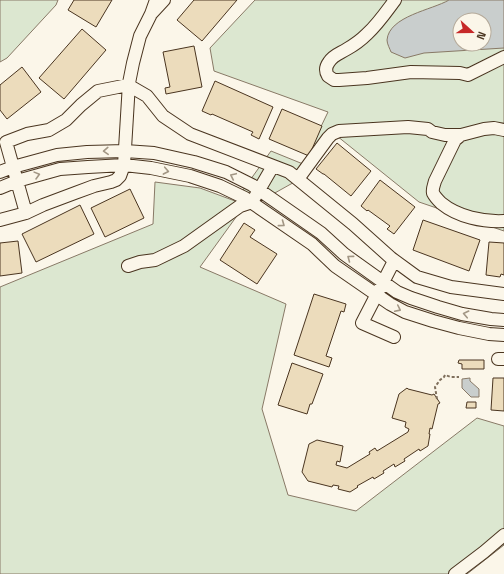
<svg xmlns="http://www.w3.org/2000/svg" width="504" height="574" viewBox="0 0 504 574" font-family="'Space Grotesk',sans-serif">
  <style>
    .green { fill: #dce7d0; stroke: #887966; fill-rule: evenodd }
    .water { fill: #c9cecd; stroke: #887966; fill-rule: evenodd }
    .building { fill: #ecdcbc; stroke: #4a3520 }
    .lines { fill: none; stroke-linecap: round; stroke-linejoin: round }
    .minor-casing { stroke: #4a3520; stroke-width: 14 }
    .path { stroke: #7f6f5c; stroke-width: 2; stroke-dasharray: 3 2; stroke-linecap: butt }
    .minor { stroke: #fbf6e9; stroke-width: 12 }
    .oneway { stroke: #a29684 }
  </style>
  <rect width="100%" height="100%" fill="#fbf6e9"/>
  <path class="green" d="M0 0H58L56 5 7 58 0 62Z
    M255 0H504V231L419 202 337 136 307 175 239 213 200 267 286 304 262 409 288 495 356 511 477 418 504 426V545L467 574H0V287L153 224 155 182 200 188 235 201 271 151 303 164 328 112 214 71 210 48ZM460 20H484V44H460Z"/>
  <path class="water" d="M449 0H504V48L424 53 405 58 391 52C390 49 387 44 387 40 389 16 432 10 449 0ZM460 20H484V44H460Z
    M470 378V381L479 389V397H471L462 388V379Z"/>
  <path class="building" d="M74 0H112L96 27 68 10Z
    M194 0H237L202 41 177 20Z
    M82 29 106 50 64 99 39 78Z
    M194 46 202 87 166 94 165 88 170 87 163 52Z
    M22 67 41 92 7 119 0 110V85Z
    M215 81 273 107 259 139 251 135 253 132 212 114 211 115 202 111Z
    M282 109 322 126 309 156 269 139Z
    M337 143 371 171 351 196 324 174H323L316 169Z
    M380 180 415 207 394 234 387 229 390 226 368 210 367 211 361 206Z
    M130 189 144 218 105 237 91 208Z
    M80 205 94 234 36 262 22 234Z
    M423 220 480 240 469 271 413 250Z
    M244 223 255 230 250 237 277 254 257 284 220 260Z
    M18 241 22 273 0 276V243Z
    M489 242 504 243V275L501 274 500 277 486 275Z
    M314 294 346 304 344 312 341 311 326 356 332 358 329 367 294 355Z
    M459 360H484V369H462V364L458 363Z
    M292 363 323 374 312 404H310L307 414 278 405Z
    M493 378H504V411L491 410Z
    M407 388 408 389 432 395 434 394 440 403 438 404 432 429 430 428 429 434H430L428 446 420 451 419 449 404 459 405 461 395 467 394 464 383 471 384 473 374 479 373 477 357 486 358 487 350 492 338 489 339 486 333 485 332 487 308 481 302 472 309 444 317 440 343 446 340 462 337 461 336 465 347 468 370 454 369 452 375 448 377 451 408 432 409 429 405 427 406 422 392 418 399 394Z
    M467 402H476V408H466Z"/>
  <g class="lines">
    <defs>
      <path id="minor" d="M156 0 151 14 164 0
        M395 0C386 12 378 24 367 34 361 40 354 45 347 49 341 53 333 55 329 62 326 66 325 71 328 76L334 80H339L367 78 411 72 460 73 468 75 504 57
        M461 135 455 140 435 181C434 185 432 189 433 193 435 197 438 200 441 203 458 217 483 222 504 221
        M0 172 13 167 57 155 87 152 125 151 154 153 194 162 226 172 252 185 321 233 344 254 397 292 411 298 438 307 462 314 491 319 504 320
        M298 179 328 138 332 134 339 131 408 127 428 129 432 132 445 135H461L484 129 494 128 504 130
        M0 188 17 181 60 169 88 167 124 165 151 168 190 176 220 186 245 198 312 244 335 266 390 304 405 312 433 321 459 328 489 334 504 335
        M26 213 43 205 75 193 94 186 111 182 116 180 120 176 124 165 129 83 133 63 140 36 151 14
        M0 220 26 213 6 142 27 134 49 130 66 120 81 105 98 91 128 85 147 96 163 116 190 134 289 172 353 224 391 258 417 277 451 287 504 294
        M128 266 140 262 155 260 184 246 240 206 252 202 273 166
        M394 337 362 323 394 261
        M498 359H504
        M455 574 484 552 504 535"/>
    </defs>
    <use href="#minor" class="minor-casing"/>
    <path class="path" d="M437 399 435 387 440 380 444 377 445 375 451 377H459"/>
    <use href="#minor" class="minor"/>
  </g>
  <defs><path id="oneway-chevron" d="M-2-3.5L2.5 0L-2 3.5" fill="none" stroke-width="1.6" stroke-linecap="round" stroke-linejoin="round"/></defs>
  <g class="oneway">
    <use href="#oneway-chevron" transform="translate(106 151) rotate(177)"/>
    <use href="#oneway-chevron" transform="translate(166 171) rotate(11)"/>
    <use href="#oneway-chevron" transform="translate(37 175) rotate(-15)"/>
    <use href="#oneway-chevron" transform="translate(233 176) rotate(-155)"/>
    <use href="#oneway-chevron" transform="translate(282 224) rotate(36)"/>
    <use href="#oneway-chevron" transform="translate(350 258) rotate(-143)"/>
    <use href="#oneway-chevron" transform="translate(398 309) rotate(26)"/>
    <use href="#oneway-chevron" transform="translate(466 314) rotate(-168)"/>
  </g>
  <g transform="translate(472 32) rotate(111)"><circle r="19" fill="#fbf6e9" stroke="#b4a999"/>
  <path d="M0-3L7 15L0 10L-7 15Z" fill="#c62828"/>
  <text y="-6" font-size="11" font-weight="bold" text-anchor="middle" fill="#4a3520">N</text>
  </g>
</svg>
